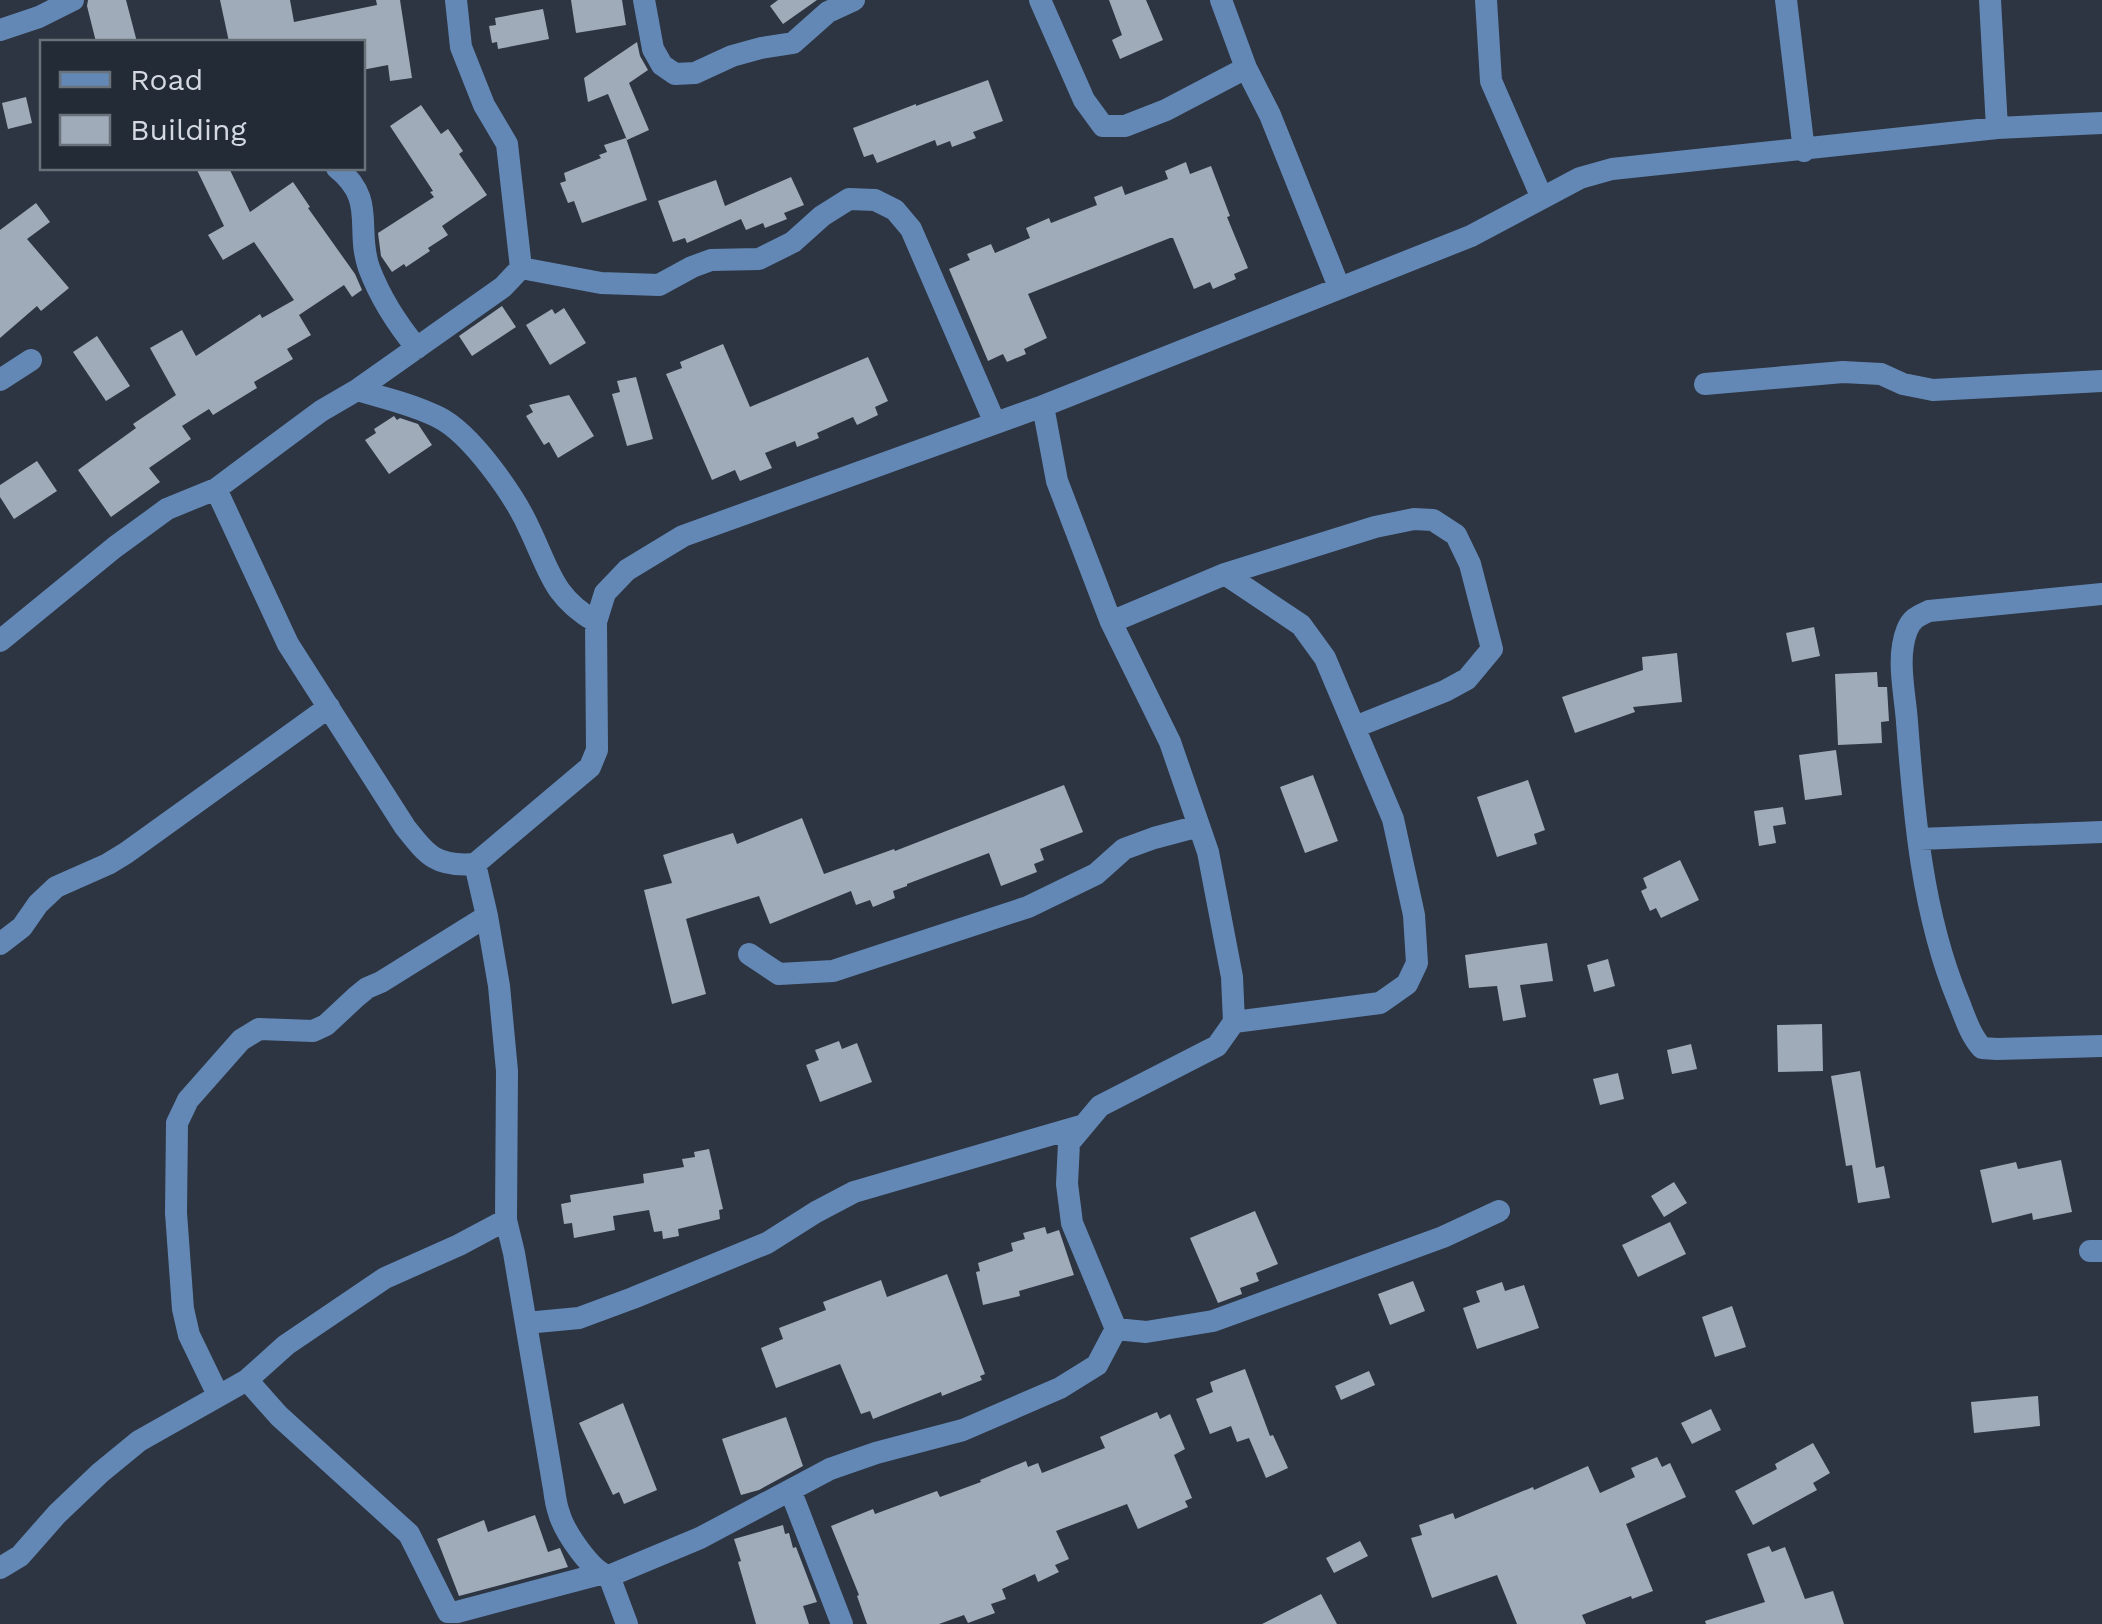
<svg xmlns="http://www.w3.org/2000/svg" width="2102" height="1624" viewBox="0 0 2102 1624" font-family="'Work Sans',sans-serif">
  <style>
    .building { fill: #a0abb9 }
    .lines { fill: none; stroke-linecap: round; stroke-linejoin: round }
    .minor { stroke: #6488b6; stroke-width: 22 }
  </style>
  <rect width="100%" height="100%" fill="#2c3541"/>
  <path class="building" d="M88 0H126L137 42H96L87 6Z
    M220 0H290L294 22 377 5 376 0H400L412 78 390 81 388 65 362 70V42H229Z
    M571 0H622L626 25 576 33Z
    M778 0H817L783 24 770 6Z
    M1109 0H1146L1163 40 1120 59 1112 40 1122 35Z
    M543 9 549 39 498 49 497 42 492 43 489 26 496 25 495 18Z
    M637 42 640 56 648 70 629 83 649 130 627 140 608 94 588 102 584 78Z
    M988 80 1003 121 973 132 976 138 952 147 950 141 937 146 935 140 877 163 873 154 864 157 853 128 916 104V106Z
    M26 97 32 123 8 129 2 103Z
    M421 105 441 134 448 129 463 151 459 154 487 195 442 226 448 235 428 248 430 251 406 267 404 264 392 272 381 256 378 233 434 197 430 192 433 191 390 126Z
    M626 138 647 200 582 223 574 201 568 203 560 183 566 181 564 173 601 158 599 155 607 152 604 145Z
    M1186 162 1190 174 1211 166 1230 216 1227 217 1248 268 1234 274 1236 279 1213 289 1210 282 1194 289 1173 238H1170L1028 294 1047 338 1024 349 1026 354 1007 362 1003 354 988 361 949 269 970 260 967 254 991 244 995 253 1030 238 1026 228 1049 218 1051 223 1097 205 1094 197 1122 186 1125 195 1168 179 1165 171Z
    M196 168H229L250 212 293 182 310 207 308 208 355 274 362 290 352 297 344 285 299 315 311 335 287 349 293 359 254 382 257 388 213 415 209 409 182 426 191 439 149 468 160 482 111 517 78 470 136 428 133 424 176 395 150 348 182 330 196 356 260 314 262 318 294 300 254 242 223 260 208 235 224 226Z
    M791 177 804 205 784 213 787 219 765 228 763 223 746 230 741 219 687 243 685 238 673 242 658 201 716 180 725 206Z
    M36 203 50 222 27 239 69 288 41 311 37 306 0 338V230Z
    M502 306 516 327 472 356 459 336Z
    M564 308 586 343 550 365 526 325 552 309 555 314Z
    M97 336 130 386 106 401 73 352Z
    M723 344 750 407 868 357 888 401 875 407 878 415 857 425 853 417 817 433 819 438 797 447 795 441 765 453 772 468 740 481 735 470 712 480 666 374 682 368 680 362Z
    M636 377 653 439 627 446 612 394 620 392 617 381Z
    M569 395 594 436 558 458 549 442 544 445 526 416 533 412 529 405Z
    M394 416 397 420 400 418 418 424 432 445 389 474 365 440 376 433 374 429Z
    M37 461 57 491 14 519 0 497V485Z
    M1814 627 1820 656 1792 662 1786 633Z
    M1677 653 1682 702 1633 707 1635 712 1575 733 1562 697 1643 670 1642 657Z
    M1877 672 1878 687H1887L1889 721 1881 722 1882 743 1838 745 1835 674Z
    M1836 750 1842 795 1805 800 1799 755Z
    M1313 775 1338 841 1305 853 1280 787Z
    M1528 780 1545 830 1534 834 1537 844 1497 857 1477 797Z
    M1064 785 1083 832 1040 849 1044 860 1034 864 1037 872 1001 886 989 853 907 884V886L893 891 895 898 873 907 870 900 856 905 851 891 770 924 759 896 686 919 706 994 672 1004 644 890 672 883 663 855 733 833 737 844 802 818 824 874 894 849 895 851Z
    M1783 807 1786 824 1773 826 1776 843 1759 846 1754 811Z
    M1680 860 1699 900 1661 918 1656 908 1650 911 1641 891 1647 888 1643 878Z
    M1547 943 1553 981 1520 985 1526 1017 1503 1021 1497 986 1469 988 1465 955Z
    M1608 959 1615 986 1594 992 1587 965Z
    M1822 1024 1823 1071 1778 1072 1777 1025Z
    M839 1041 842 1049 857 1043 872 1082 820 1102 806 1065 819 1060 815 1050Z
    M1691 1044 1697 1069 1672 1074 1667 1050Z
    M1860 1071 1876 1168 1884 1166 1890 1198 1858 1203 1852 1165 1846 1166 1831 1076Z
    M1618 1073 1624 1099 1600 1105 1593 1079Z
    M709 1149 723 1209 719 1210 720 1219 678 1229 679 1236 663 1239 662 1231 654 1232 649 1210 613 1216 615 1230 574 1238 572 1223 564 1224 561 1204 571 1202 570 1195 644 1183 643 1174 684 1167 682 1159 695 1157 694 1152Z
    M2061 1160 2072 1212 2033 1220 2032 1213 1992 1223 1980 1170 2016 1162 2018 1169Z
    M1674 1182 1687 1203 1664 1217 1651 1196Z
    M1255 1211 1278 1264 1256 1273 1259 1281 1240 1288 1242 1294 1218 1303 1190 1238Z
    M1670 1222 1686 1254 1638 1277 1622 1245Z
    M1045 1227 1047 1234 1059 1230 1074 1275 1019 1291 1020 1296 983 1305 976 1272 980 1271 978 1263 1013 1251 1011 1243 1025 1239 1023 1233Z
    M947 1274 985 1374 980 1376 982 1380 942 1396 941 1392 873 1419 870 1411 861 1414 840 1364 776 1388 761 1348 783 1339 779 1328 826 1310 823 1302 881 1280 887 1297Z
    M1413 1281 1425 1311 1390 1325 1378 1294Z
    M1502 1282 1505 1291 1524 1285 1539 1328 1477 1349 1463 1308 1480 1302 1476 1291Z
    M1732 1306 1746 1347 1715 1357 1702 1317Z
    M1245 1369 1270 1436 1273 1435 1288 1468 1266 1478 1249 1438 1237 1442 1231 1426 1210 1434 1196 1399 1213 1392 1210 1382Z
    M1369 1371 1375 1385 1341 1400 1335 1386Z
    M2038 1396 2040 1426 1974 1433 1971 1402Z
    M623 1403 657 1490 624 1504 619 1492 613 1495 579 1423Z
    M1711 1409 1721 1430 1692 1444 1681 1423Z
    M1157 1412 1160 1419 1170 1414 1185 1449 1174 1455 1192 1498 1185 1501 1188 1507 1138 1529 1127 1504 1056 1531 1069 1559 1055 1565 1059 1572 1038 1582 1035 1574 1002 1589 1006 1599 991 1604 995 1613 968 1623 964 1615 939 1624H867L857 1596 859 1595 831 1526 873 1509 875 1514 937 1491 940 1497 981 1482 980 1480 1026 1461 1028 1467 1038 1463 1042 1473 1105 1448 1100 1437Z
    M786 1417 803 1466 759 1490 741 1495 722 1439Z
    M1813 1443 1830 1473 1813 1483 1817 1490 1753 1525 1735 1491 1777 1469 1775 1464Z
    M1657 1457 1662 1467 1670 1463 1686 1497 1626 1524 1653 1591 1632 1599 1631 1596 1582 1615 1586 1624H1517L1497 1575 1432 1598 1411 1538 1422 1535 1419 1525 1453 1513 1455 1519 1533 1487 1534 1490 1588 1466 1600 1493 1635 1477 1631 1468Z
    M535 1515 548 1552 560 1548 568 1567 459 1596 437 1539 484 1520 488 1532Z
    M783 1525 785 1534 789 1533 793 1548 796 1547 817 1602 803 1606 809 1624H756L738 1562 741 1561 734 1539Z
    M1360 1541 1368 1556 1334 1573 1326 1558Z
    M1769 1546 1772 1552 1785 1547 1805 1599 1833 1591 1844 1624H1706L1705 1621 1765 1602 1747 1554Z
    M1321 1594 1337 1624H1262Z"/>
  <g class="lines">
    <path class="minor" d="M644 0 653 49 662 65 675 74 695 73 732 56 761 48 793 43 828 12 854 0
      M1040 0 1084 100 1103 126H1125L1166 110 1246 68
      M1221 0 1246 68 1270 115 1339 287
      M1486 0 1491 81 1542 198
      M1786 0 1804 151
      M1990 0 1997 128
      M0 30 39 17 73 0
      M337 168C377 200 355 228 369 268 380 297 397 324 417 348
      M521 268 601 283 659 285 692 267 711 260 759 259 793 242 822 216 849 199 875 200 895 210 911 229 995 423
      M0 380 31 360
      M1705 384 1843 372 1881 374 1903 384 1933 390 2102 381
      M357 390 503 287 521 268 507 144 484 105 461 47 456 0
      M1043 406 1057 481 1111 622 1170 742 1208 852 1232 977 1234 1022 1217 1046 1100 1106 1069 1143 1067 1184 1072 1223 1116 1329 1146 1332 1213 1321 1443 1237 1499 1211
      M1225 574 1301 625 1325 658 1393 819 1414 915 1417 963 1407 984 1380 1003 1234 1022
      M2102 594 1929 611C1918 616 1912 618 1907 630 1896 658 1905 693 1907 722 1914 815 1922 913 1958 1000 1965 1017 1970 1035 1982 1048L1997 1049 2102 1046
      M596 622C553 597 550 572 530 530 515 496 471 433 438 417 412 404 384 398 357 390L321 411 216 489 288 644 405 827C428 856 436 867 475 864L590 767 597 750 596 622 605 593 627 570 683 536 1043 406 1471 236 1580 178 1612 169 1997 128 2102 123
      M1111 622 1225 574 1375 527 1414 519 1433 520 1456 535 1470 564 1492 649 1467 679 1445 691 1355 727
      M0 641 115 547 167 509 216 489
      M1919 839 2102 832
      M475 864 487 916 499 986 507 1071 506 1220 514 1253 554 1489C555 1497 556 1505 559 1513 564 1531 591 1572 609 1576L627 1624
      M0 944 22 927 38 904 56 887 108 864 126 853 329 707
      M749 954 779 974 833 971 1028 907 1096 874 1124 849 1154 838 1199 826
      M2090 1251H2102
      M526 1323 579 1318 633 1298 767 1243 816 1212 854 1192 1084 1125
      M247 1380 279 1416 409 1534 448 1612H457L600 1574
      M218 1395 189 1335 183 1309 176 1213 177 1123 188 1100 241 1040 259 1029 313 1031 326 1025 356 997 367 988 381 982 487 916
      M791 1492 842 1624
      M0 1568 20 1556 57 1514 100 1473 139 1441 247 1380 286 1345 385 1278 459 1245 506 1220
      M609 1576 700 1538 830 1469 876 1453 963 1430 1060 1388 1097 1365 1116 1329"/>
  </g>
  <rect x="40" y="40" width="325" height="130" fill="#222b36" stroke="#69717a" stroke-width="2.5"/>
  <rect x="60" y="72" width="50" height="15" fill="#6488b6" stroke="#69717a" stroke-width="2.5"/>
  <text x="130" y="90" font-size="30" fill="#d4d9e1">Road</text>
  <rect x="60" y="115" width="50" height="30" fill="#a0abb9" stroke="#69717a" stroke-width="2.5"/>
  <text x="130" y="140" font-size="30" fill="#d4d9e1">Building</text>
</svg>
